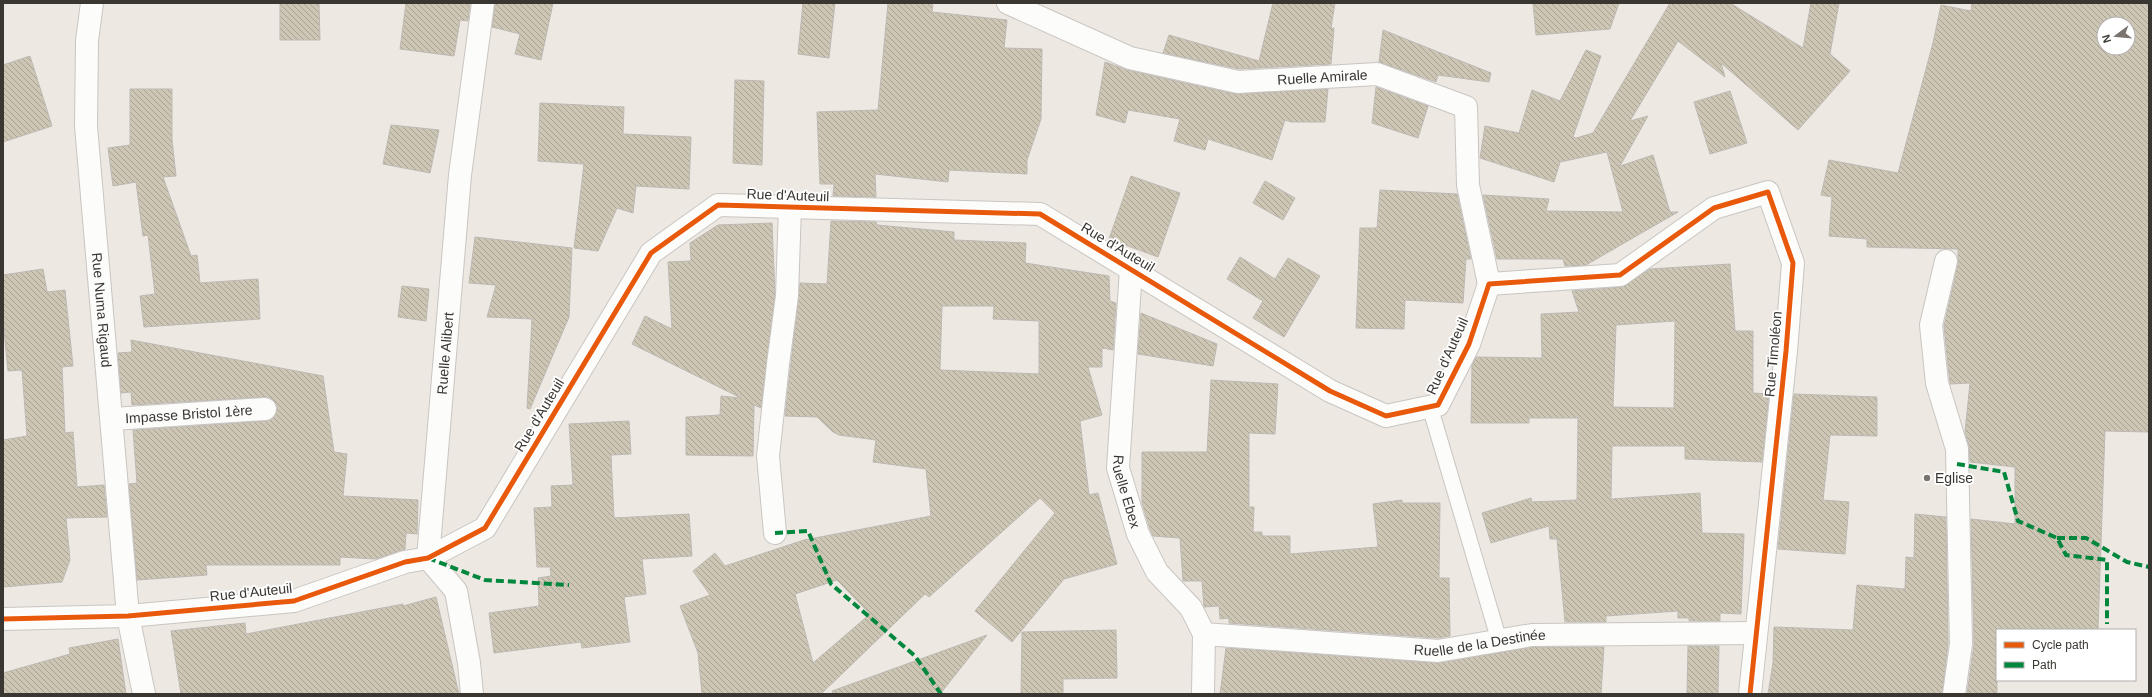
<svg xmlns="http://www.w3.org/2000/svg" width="2152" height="697" viewBox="0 0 2152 697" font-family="Arial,sans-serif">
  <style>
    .building { fill: url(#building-back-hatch); stroke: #bcb9b4; fill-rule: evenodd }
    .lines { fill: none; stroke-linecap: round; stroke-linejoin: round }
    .lane-casing { stroke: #c9c5c0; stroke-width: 17 }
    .street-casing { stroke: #c9c5c0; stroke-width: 24 }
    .lane { stroke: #fcfcfb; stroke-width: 15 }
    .street { stroke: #fcfcfb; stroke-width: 22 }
    .quiet { stroke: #00873e; stroke-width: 4; stroke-dasharray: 8 4; stroke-linecap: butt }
    .cycleway-casing { stroke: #fff; stroke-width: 8 }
    .cycleway { stroke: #e8590c; stroke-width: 5 }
    .poi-dot { fill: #797470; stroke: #fff; stroke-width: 1.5 }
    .labels { text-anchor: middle; stroke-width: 3.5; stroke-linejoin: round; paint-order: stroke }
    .street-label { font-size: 14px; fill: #3a3632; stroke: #fff }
    .poi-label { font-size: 14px; fill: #3a3632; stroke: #fff; text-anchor: start }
  </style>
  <defs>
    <pattern id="building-back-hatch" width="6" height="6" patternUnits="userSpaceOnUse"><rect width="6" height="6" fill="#cec6b4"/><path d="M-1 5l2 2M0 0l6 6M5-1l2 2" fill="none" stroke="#a8a293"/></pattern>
  </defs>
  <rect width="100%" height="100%" fill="#eee8e2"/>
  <path class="building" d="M280 3H319L320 40H280Z
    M406 3H470L468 21 460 20 454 56 400 49Z
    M495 3H553L541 60 515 54 520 34 492 27Z
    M803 3H835L829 58 798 54Z
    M888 3H933L932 12 1007 20 1004 48 1042 49 1041 119 1027 160V174L949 170 948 182 875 174 876 197 833 196 834 184H820L817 112 878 110Z
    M1273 3H1335L1331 28H1334L1331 64 1239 69 1163 53 1169 35 1259 61Z
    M1533 3H1619L1610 29 1536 35Z
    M1670 3H1730L1803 48 1811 3H1839L1830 54 1850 71 1798 130 1721 63 1725 77 1678 41 1630 121 1648 116 1620 166 1653 155 1670 212H1678L1586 265 1565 266 1563 259H1497L1483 195 1549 199 1546 211 1623 212 1607 152 1560 162 1554 182 1480 158 1485 126 1519 133 1532 90 1560 101 1586 50 1601 56 1573 137 1576 138 1593 133Z
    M1972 3H2149V432L2105 431 2098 630H1997V694H1967L1974 644 1971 519 2015 524V467L1970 462 1969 446 1965 432 1970 383 1950 384 1944 326 1958 264V249L1867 247V239L1829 236 1832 197 1821 195 1829 160 1898 173 1933 43 1941 5 1971 11ZM2104 24H2128V48H2104Z
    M1383 30 1491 73 1489 82 1438 75 1436 82 1379 62Z
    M30 56 52 126 3 142V65Z
    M1105 62 1127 70 1235 94 1328 89 1325 122H1291L1285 120 1272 160 1208 139 1205 150 1174 141 1180 119 1128 110 1125 123 1096 115Z
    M735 80 764 81 762 165 733 163Z
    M1376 87 1428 106 1418 138 1372 123Z
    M130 89H172V140L176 176 163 177 191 256 197 255 200 283 258 279 260 319 144 327 140 296 155 294 148 235 143 236 136 182 113 186 108 148 130 145Z
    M1730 91 1747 143 1710 154 1694 102Z
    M540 103 624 107 623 134 691 137 689 189 636 186 633 213 617 208 598 251 574 248 584 164 538 161Z
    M391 125 439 130 430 173 383 164Z
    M1131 176 1180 193 1158 257 1109 239Z
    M1265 181 1295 198 1283 220 1253 203Z
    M1380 190 1457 194 1471 259H1466L1463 303 1405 300 1404 329 1356 328 1360 228H1377Z
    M831 221 876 222 877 225 954 232V240L1026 243 1025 263 1109 276 1110 301 1116 303 1113 350 1102 348V367H1088L1102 415 1080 421 1089 495 1098 493 1117 564 1064 579 1012 642 975 611 1055 513 1040 498 929 597 925 594 821 694H702L698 653 680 606 710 595 693 571 715 553 725 566 804 540 931 516 926 469 873 462 876 440 839 435 833 432 817 417 785 416 800 283 827 284ZM942 306H994L993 319 1039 321V374L940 370ZM837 580 870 614 813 663 795 594Z
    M772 223 775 295 761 408 754 405 753 456 686 455V417L720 415 721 396 741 398 632 344 645 316 672 329 668 262 691 261 690 243 718 225Z
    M475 237 572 248 569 317 530 409 527 408 532 319 487 317 496 285 469 283Z
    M1240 257 1275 279 1288 258 1320 276 1284 337 1253 318 1263 301 1227 279Z
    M1730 264 1735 331H1753V393L1769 394 1762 462 1685 459V446H1612L1611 499 1700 493 1702 533 1744 534 1741 614 1720 613V621H1689V618H1678V611L1606 616V622H1565L1557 539H1550L1549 526 1491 543 1482 513 1531 498 1532 502 1577 500 1578 418H1529V423H1471L1472 365 1476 357 1542 358 1541 314 1579 312 1572 291 1621 287 1650 269ZM1675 321 1674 408 1613 407 1616 325Z
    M43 269 47 292 65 290 73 366 62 367 65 433 73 432 77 487 104 485 107 517 66 518 70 560 62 582 3 587V440L27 436 22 370 8 371 3 320V275Z
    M402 286 429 289 426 321 398 317Z
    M1141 313 1217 344 1213 366 1138 354Z
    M131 340 323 376 334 452 347 454 343 496 418 500 417 534 406 533 405 549 376 559 340 557V565H206L207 575 137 580 129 484 137 483 133 430 266 421 272 419 277 409 275 402 270 398 264 397 132 405 131 392 121 393 118 353 132 352Z
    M1211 380 1278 384 1275 434 1249 433V507H1254L1253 532H1262V536H1290V554L1378 547 1373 504 1402 500V503H1440L1439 578H1449L1450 636 1437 638 1229 623V618L1220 619 1219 606 1204 607 1202 581H1183L1180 538 1153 536 1150 529 1142 503V452H1207Z
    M1794 394 1877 397V436L1830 435 1823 500 1849 502 1845 554 1778 549Z
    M629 421 631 454 611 455 614 518 689 514 692 556 642 559 646 594 624 597 630 642 582 648 581 642 494 653 489 613 539 606 538 578 551 576 550 567H537L534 508 552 507 551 486 573 485 569 424Z
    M1915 514 1946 517 1948 643 1942 694H1768L1773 663 1774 627 1853 630 1857 585 1905 589 1906 557 1914 558Z
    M436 597 459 694H181L171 631 245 623 246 634 403 604V606Z
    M1116 630 1117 678 1063 679V694H1021L1022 632Z
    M987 635 940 694H833L832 691Z
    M118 639 126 694H3V673L70 654 69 648Z
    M1688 646H1719L1718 694H1687Z
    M1533 647H1604L1601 694H1220L1226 648 1437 663Z"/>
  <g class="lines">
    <defs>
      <path id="lane" d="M1430 407 1499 640"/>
      <g id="street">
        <path id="s1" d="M92 3 87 41 86 126 128 616 144 694"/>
        <path id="s2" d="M1008 3 1130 58 1238 82 1377 74 1466 107 1468 185 1489 284"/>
        <path d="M1946 261 1931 325 1937 383 1957 449 1961 644 1954 694"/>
        <path id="s3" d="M1131 269 1118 468 1138 534 1157 572 1191 608 1204 634 1203 694"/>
        <path id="s4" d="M113 419 265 409"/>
        <path d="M775 533 768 456 778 364 787 296 790 207"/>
        <path d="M3 619 128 616 294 601 405 562 428 558 485 528 651 253 718 205 1040 214 1330 391 1386 416 1438 405 1469 344 1489 284 1620 275 1714 208 1768 192 1793 263 1786 351 1750 694"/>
        <path id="s5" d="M1204 634 1438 651 1532 635 1756 633"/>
        <path id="s6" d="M472 694 469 663 456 591 428 558 460 175 483 3"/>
      </g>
    </defs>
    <use href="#lane" class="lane-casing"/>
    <use href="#street" class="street-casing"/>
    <use href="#lane" class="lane"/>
    <use href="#street" class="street"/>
    <path class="quiet" d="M1957 464 2004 472 2018 521 2057 538 2066 555 2107 560V624
      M775 533 808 531 831 584 915 656 941 694
      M2057 538H2086L2127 562 2149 567
      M428 558 485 580 569 585"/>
    <defs>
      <path id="cycleway" d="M3 619 128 616 294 601 405 562 428 558 485 528 651 253 718 205 1040 214 1330 391 1386 416 1438 405 1469 344 1489 284 1620 275 1714 208 1768 192 1793 263 1786 351 1750 694"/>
    </defs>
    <use href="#cycleway" class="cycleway-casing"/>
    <use href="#cycleway" class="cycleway"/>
  </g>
  <circle class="poi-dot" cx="1927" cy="478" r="4"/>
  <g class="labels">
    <g class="street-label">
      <text dy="5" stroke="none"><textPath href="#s2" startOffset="329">Ruelle Amirale</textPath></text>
      <text transform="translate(788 195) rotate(2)" y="5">Rue d'Auteuil</text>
      <text transform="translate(1118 247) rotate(31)" y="5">Rue d'Auteuil</text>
      <text dy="5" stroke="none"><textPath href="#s1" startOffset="308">Rue Numa Rigaud</textPath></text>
      <text dy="5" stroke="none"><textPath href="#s6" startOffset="353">Ruelle Alibert</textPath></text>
      <text transform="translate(1773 354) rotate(-85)" y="5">Rue Timoléon</text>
      <text transform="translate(1447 356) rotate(-66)" y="5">Rue d'Auteuil</text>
      <text dy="5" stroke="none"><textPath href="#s4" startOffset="76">Impasse Bristol 1ère</textPath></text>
      <text transform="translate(539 415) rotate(-59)" y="5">Rue d'Auteuil</text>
      <text dy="5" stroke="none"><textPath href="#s3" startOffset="224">Ruelle Ebex</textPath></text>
      <text transform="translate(251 592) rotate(-6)" y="5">Rue d'Auteuil</text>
      <text dy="5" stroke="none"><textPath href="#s5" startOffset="277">Ruelle de la Destinée</textPath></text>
    </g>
    <g class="poi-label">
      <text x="1935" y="483">Eglise</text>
    </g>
  </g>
  <rect width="2152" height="697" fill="none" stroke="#3a3632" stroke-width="8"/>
  <rect x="1996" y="629" width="140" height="52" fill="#ffffff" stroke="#b0afad"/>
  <rect x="2004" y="642" width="20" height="6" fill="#e8590c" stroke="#b0afad"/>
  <text x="2032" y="649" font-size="12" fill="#3a3632">Cycle path</text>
  <rect x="2004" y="662" width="20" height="6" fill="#00873e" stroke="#b0afad"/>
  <text x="2032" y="669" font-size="12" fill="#3a3632">Path</text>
  <g transform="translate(2116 36) rotate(254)"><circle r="19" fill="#ffffff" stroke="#b0afad"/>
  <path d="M0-3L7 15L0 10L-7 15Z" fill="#797470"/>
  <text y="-6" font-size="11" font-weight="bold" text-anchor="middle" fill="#3a3632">N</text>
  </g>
</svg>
